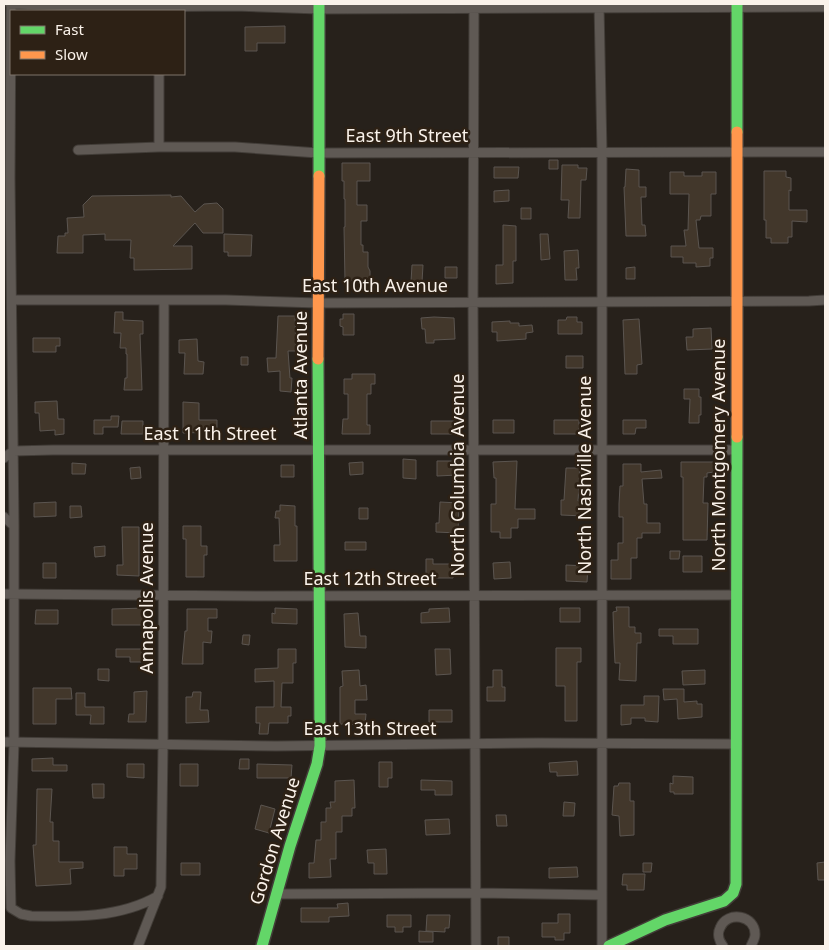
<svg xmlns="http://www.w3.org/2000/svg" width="829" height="950" viewBox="0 0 829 950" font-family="'Noto Sans',sans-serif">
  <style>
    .building { fill: #42372b; stroke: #5b5550 }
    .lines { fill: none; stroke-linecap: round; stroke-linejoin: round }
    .street-casing { stroke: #423d38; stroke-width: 11 }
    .fast-casing { stroke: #423d38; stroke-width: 14 }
    .slow-casing { stroke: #423d38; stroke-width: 14 }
    .street { stroke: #5f5954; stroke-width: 9 }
    .fast { stroke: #63d668; stroke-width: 11 }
    .slow { stroke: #ff974d; stroke-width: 11 }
    .labels { text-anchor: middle; stroke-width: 5; stroke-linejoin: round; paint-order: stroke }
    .street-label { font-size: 18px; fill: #faf2ea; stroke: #2d2115 }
  </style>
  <rect width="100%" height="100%" fill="#27211b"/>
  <path class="building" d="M285 26V43H257V51H245V27Z
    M549 160H558V169H549Z
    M342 163H370V181H357V205H367V221H361V245H363V252H368V267L370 271V281H345L344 227H345V199H344V181H342Z
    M562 165H578V168H587L586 180H581L580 218H568L569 200H561Z
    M494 167H519L518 178H494Z
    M626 169 639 170V187H646V197H641L642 225H645L646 236H626L624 187H625Z
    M764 171H786V177L791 178V191L789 190V210H807V222L792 221V237H788V243H771V238H766V220H764Z
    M670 172H684V176H702V172H716V194H711V216H701L700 220H696L699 248H713V258H710V266L696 267V263H683V257H671V246H686L684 230H688L689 194H670Z
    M509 190V201L494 202V191Z
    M171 195V197L181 196 195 212 204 204 217 203 223 209V233H203L195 223 173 246H192V269L134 270V258H130L131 240H105V234L83 235V253H57L58 236H65V233H68L67 218 84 217 83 205 92 196Z
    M521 208H531V219H521Z
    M503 225 516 226V261H513V283L496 284V265H503Z
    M224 234 252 235 251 256H228V252H224Z
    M540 234H548L550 259 541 260Z
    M578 250 579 268H576L577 280H565L564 251Z
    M412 265H423L422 282H411Z
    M445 267H457V278H445Z
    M635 267V279H626V268Z
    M115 312H123V320L143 321V334H140L142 390H124L125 378H127V354H126V348H120L121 333H114Z
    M343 314H354V335H343V327L340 326V319H343Z
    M278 316H295L296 351H288L290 378H292L291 392 280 391V371L268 372 267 358H276Z
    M434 317 454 318 455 339 434 340V343H426L425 329H422L421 318Z
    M567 317H577V322H582V334H558V320H566Z
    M639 319 642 364 637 365V374H625L623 320Z
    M510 321V323H519V326L532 325 533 332 526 333V339L497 341V332H492V322Z
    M711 328 712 349 687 350 686 337H693V329Z
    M33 338H60V346H56V352H33Z
    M197 339 198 361 204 362 203 374H184L185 353H179V340Z
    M566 356H583V368H566Z
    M241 357H248V365H241Z
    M352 374H375V384H371V394H367V425H370V434H342L343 419H348V394H344V379H352Z
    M684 389H699V397H701V415H699V423H689L690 399H684Z
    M57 401 58 419H64V434L55 435V430L40 431 39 413H35V402Z
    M183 402 199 403V420H217V432L183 433Z
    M111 416H119L118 427H103V434H94V420H111Z
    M493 420H514V433H493Z
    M554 420H579V434H554Z
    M623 420H646V428H636L635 434H623Z
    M122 421H143V434H121Z
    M431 421H455V434H431Z
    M403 459 416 460V479L403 478Z
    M437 461H458V475L437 476Z
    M517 461 515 509H535V519H518V528H511V538H500V532H491V504H496V478H494L493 462Z
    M363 462V474L350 475 349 463Z
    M681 462H714V472L707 473V477H704L703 503H708L707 540H683V477H681Z
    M72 463 86 464 85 474H72Z
    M623 464H641V472L661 470 662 478 642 479 644 504H647V523H660V533H642V538H637V558H631V579H611V560H618V543H623V517H619V504L620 486H623Z
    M281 465H294V477H281Z
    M140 467 141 478 131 479 130 468Z
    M566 468H580L578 501H588L587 511H584V516L561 515V500H564Z
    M56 502V516L34 517V503Z
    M440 502 459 503 458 533 436 532V523H439Z
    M280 505 295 506V526H297V561H274V545H280L279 518H275L276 511H280Z
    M70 506H81L82 517 70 518Z
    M359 508H368V519H359Z
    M183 526H201V546H207V555H204V577H186V539H183Z
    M122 527H139V576L117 575V565H123Z
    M345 542H366V550H345Z
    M105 546V556L95 557 94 547Z
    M670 551H680L679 559H670Z
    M683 556H702V572H683Z
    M426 559H433V564H453V578H431V574H426Z
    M510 562 511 578 494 579 493 563Z
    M43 563H56V578H43Z
    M566 565 588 566 587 582 566 581Z
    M616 607H629V627H635V633H641V643H637L636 681 619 680 620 663H615L614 643 613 612 617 611Z
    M145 608V625H112V609Z
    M275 608 297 609V624L272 623V613L275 614Z
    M449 608 450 622 421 623V613L429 612V609Z
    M560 608H580V622H560Z
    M187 609H217V618H208V631H212L211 643 203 642V664H182L185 631H187Z
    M36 610H58V624H35Z
    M358 613 360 636H366V648L345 647 344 614Z
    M659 629H698V644H673V636H659Z
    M243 635H250L249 645 242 644Z
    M556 648H581V662H577V721H565V686H556Z
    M116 649H142V662H130V657H116Z
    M278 649H296V663H293V683H282L281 707H291V716H288V723H269L268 734H259L260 723H256V707H274V681L255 682V669L278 668Z
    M435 649H450L451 674 436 675Z
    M98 669H109V681L98 680Z
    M359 670 360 686 366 685 367 700H355V714H366L365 725 340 724V687L343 686 342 671Z
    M493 670H502V687H505V701H487V687H493Z
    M705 670V684L683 685 682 671Z
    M33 688H71L72 699H56V724H33Z
    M663 689H684V702L697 701V704H702V717L678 719 677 699 664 700Z
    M147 691 146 722H128L129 714H134V692Z
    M193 692H201L200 710H208L209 722 186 723V697H192Z
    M76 693H85V707H104V724H90L91 715H76Z
    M644 696H659L658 722 645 721V718H631V724L621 725V705H644Z
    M429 710H452V722H429Z
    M53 758V765H67V771H32V759Z
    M240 759H249V769H239Z
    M577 761 578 775 557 776V772H550L549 763Z
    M379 762H392V778H388V787H379Z
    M127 764H144V778L127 777Z
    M180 764H198V786H180Z
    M257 764 292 765 291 778H257Z
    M673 776 693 777V794H674V792H670V783L673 784Z
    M354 780 355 808H352V816H342V832H336V859H330L331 877 309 878V863H314L316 840H321V822H326V808H331L330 802H335V781Z
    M421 780 452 781V795H435V790H421Z
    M619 783H630V801H634V835L620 836 619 816 612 815 614 786H618Z
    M92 784H104V798H93Z
    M37 789H52L50 822H53V841H59V862H83V868L70 869 71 884 36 886 33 845H36Z
    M564 802 575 803 574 816H563Z
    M261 805 275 809 269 833 255 829Z
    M496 815H506L507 826H497Z
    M449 819 450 834 426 835 425 820Z
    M114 847H127V854H137V869H124V876H114Z
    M386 849 387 874H374V863H368L367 850Z
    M825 862V880H818L817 863Z
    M181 863H200V875H181Z
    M643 863H652L651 872H643Z
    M577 867 578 877 549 878V868Z
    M623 874H645L644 890H627V885H622Z
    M348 903 349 916 329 917V922H301V908H338L337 904Z
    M558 914H570V933H564V940H555V937H542V923H558Z
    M387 915H411V927H403V932H395V927H387Z
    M427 915H450L449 928H445V932L426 931Z
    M419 931 433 932V942H419Z
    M498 937H509V946H498Z"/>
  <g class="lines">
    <defs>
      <path id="street" d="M10 4 120 7 235 6 319 9 825 7
        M11 4 10 178 14 526V743L10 861 11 908 21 914 31 916C74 917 120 918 158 896
        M474 4 473 302 476 946
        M599 4 602 153V946
        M159 147V74
        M78 150 159 147H235L318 153 825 152
        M13 300H226L318 303 809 301 825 300
        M4 458 13 451 53 450H737
        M4 517 14 526
        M4 594 259 596 737 595
        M4 742 276 746 538 743 737 744
        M276 894 476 893 602 895
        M138 946 161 887 163 745 164 300
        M723 946C719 941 717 934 720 928 727 910 756 915 755 935 755 939 752 943 751 946"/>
      <path id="fast" d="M737 132V4
        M319 176V4
        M262 946 290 846 317 764 320 746 318 359
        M609 946 665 920 724 901 733 893 736 884 737 437"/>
      <path id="slow" d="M318 359 319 176
        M737 437V132"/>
    </defs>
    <use href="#street" class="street-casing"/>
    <use href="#fast" class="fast-casing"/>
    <use href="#slow" class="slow-casing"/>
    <use href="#street" class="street"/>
    <use href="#fast" class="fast"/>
    <use href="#slow" class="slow"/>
  </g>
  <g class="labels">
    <g class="street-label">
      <text x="407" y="142">East 9th Street</text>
      <text x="375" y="292">East 10th Avenue</text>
      <text transform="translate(301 375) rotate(-90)" y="6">Atlanta Avenue</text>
      <text x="210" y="440">East 11th Street</text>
      <text transform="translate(719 455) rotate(-90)" y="6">North Montgomery Avenue</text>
      <text transform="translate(458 475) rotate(-90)" y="6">North Columbia Avenue</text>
      <text transform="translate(585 475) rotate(-90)" y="6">North Nashville Avenue</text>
      <text x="370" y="585">East 12th Street</text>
      <text transform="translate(147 598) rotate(-90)" y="6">Annapolis Avenue</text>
      <text x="370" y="735">East 13th Street</text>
      <text transform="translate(275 841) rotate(-73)" y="6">Gordon Avenue</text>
    </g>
  </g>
  <rect width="829" height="950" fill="none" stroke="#faf2ea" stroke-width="10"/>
  <rect x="10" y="10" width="175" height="65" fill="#2d2115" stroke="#7f756a"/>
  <rect x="20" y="26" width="25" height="8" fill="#63d668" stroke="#7f756a"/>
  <text x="55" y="35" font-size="15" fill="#faf2ea">Fast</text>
  <rect x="20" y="51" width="25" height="8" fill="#ff974d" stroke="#7f756a"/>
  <text x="55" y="60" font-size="15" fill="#faf2ea">Slow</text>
</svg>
